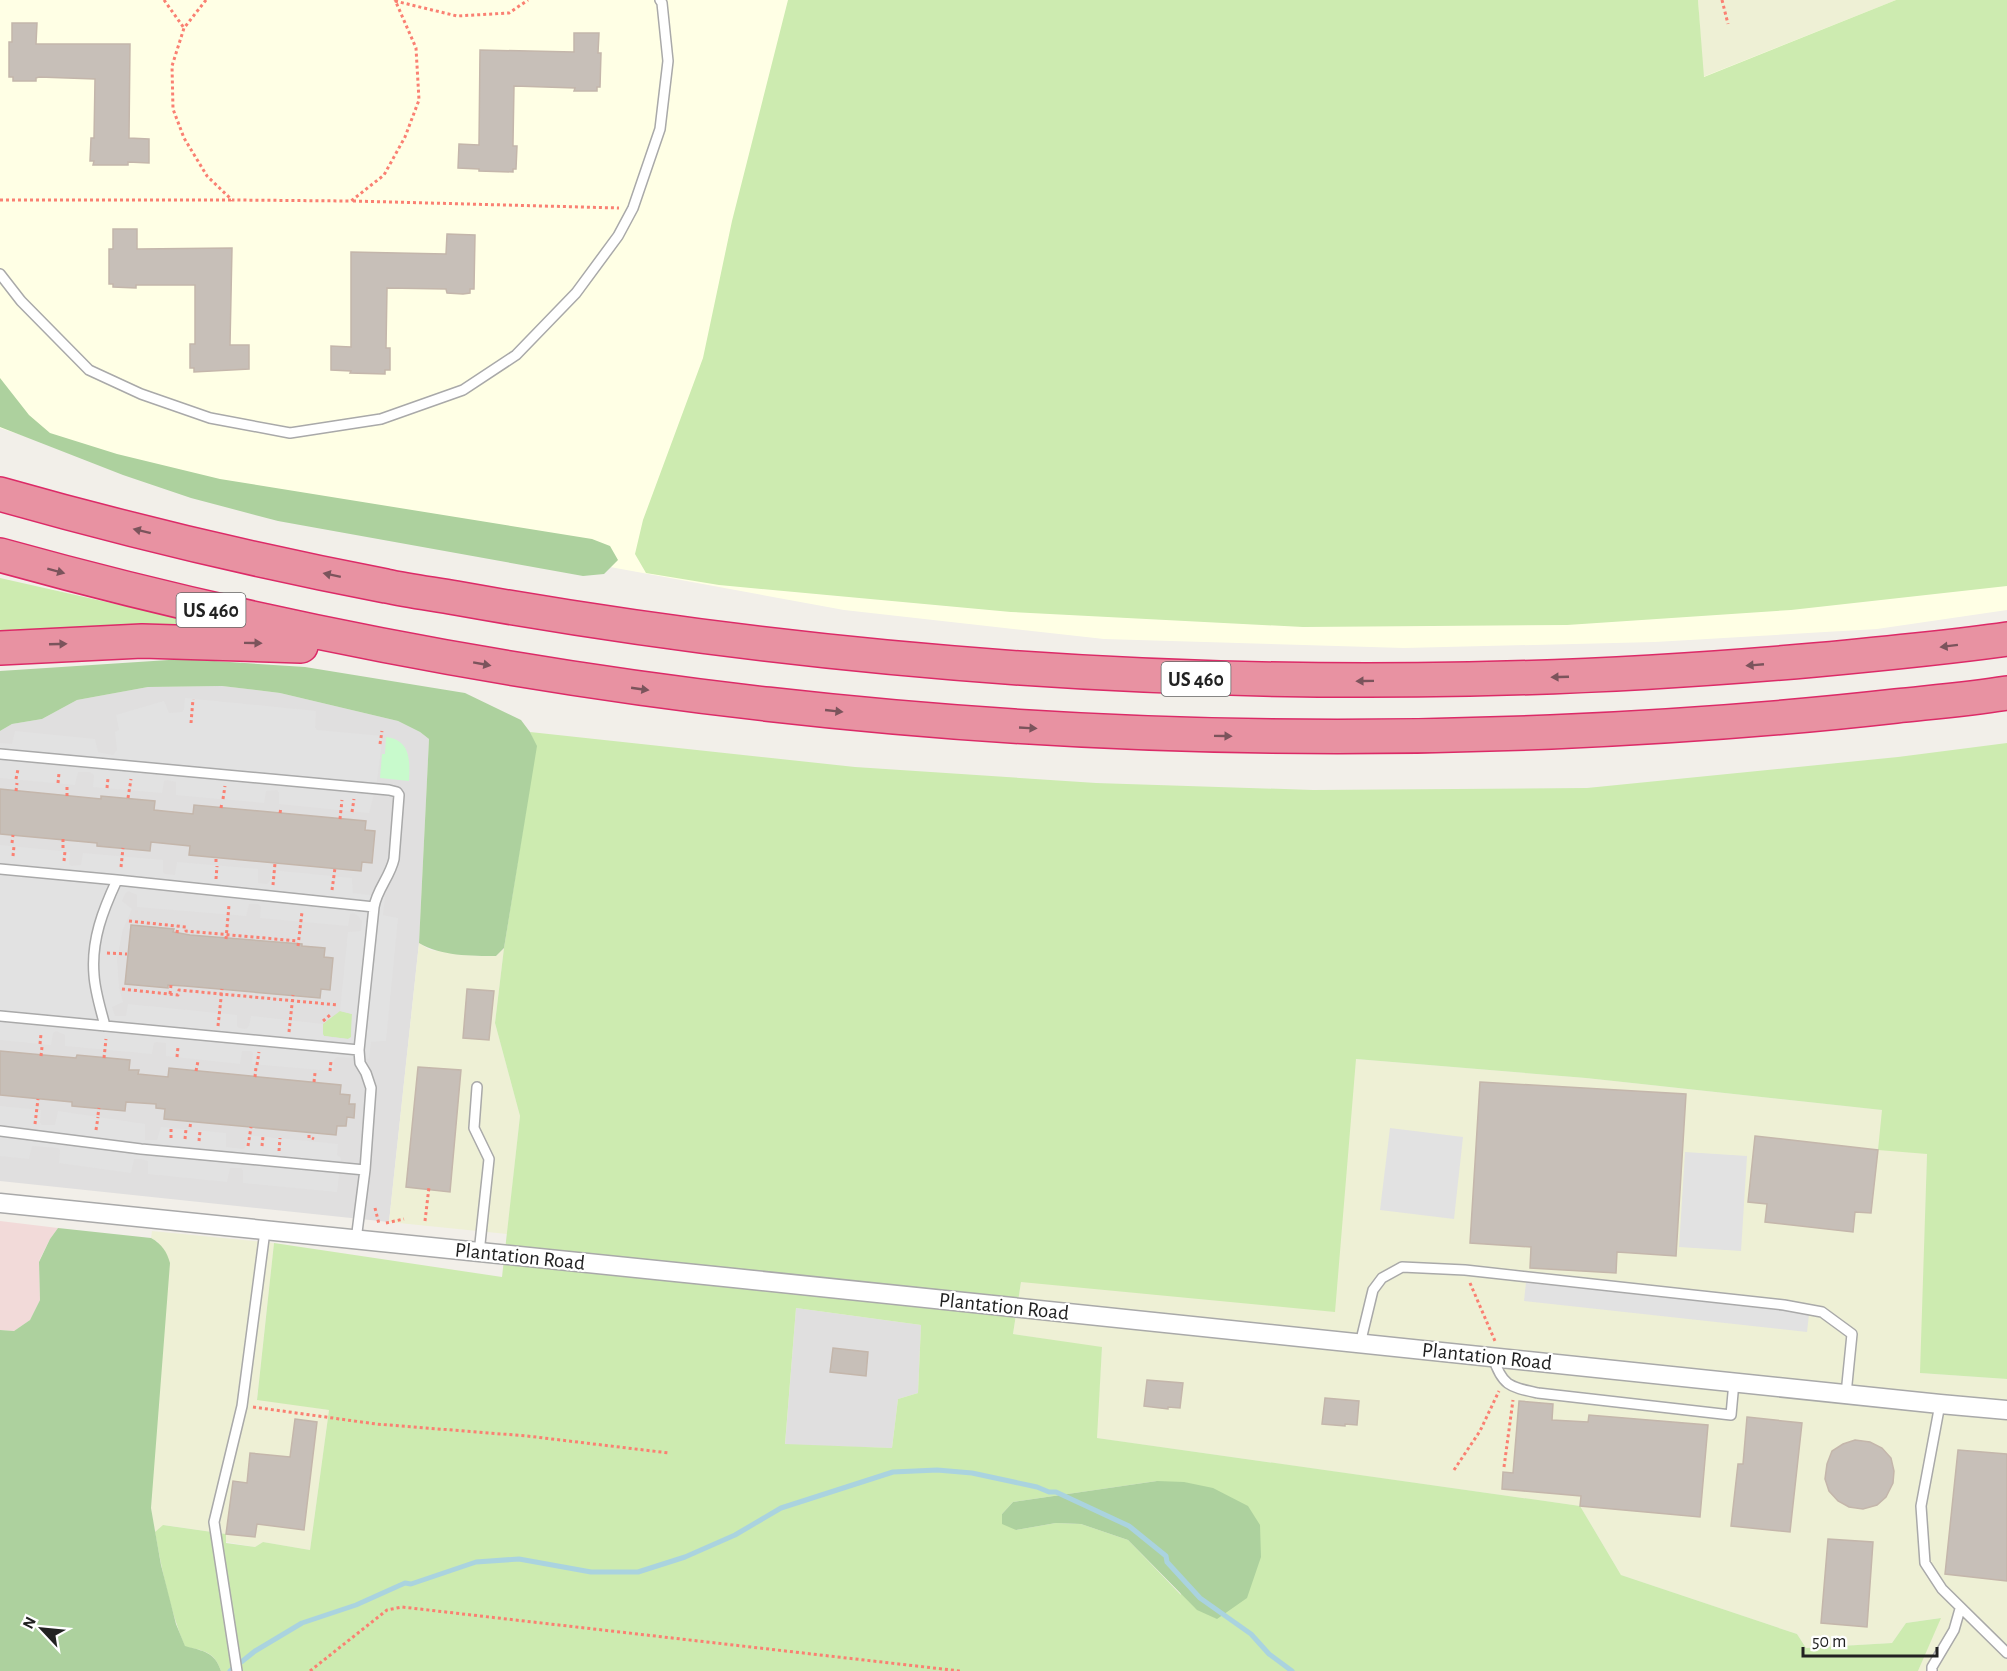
<svg xmlns="http://www.w3.org/2000/svg" width="2007" height="1671" viewBox="0 0 2007 1671" font-family="'Alegreya Sans',sans-serif">
  <style>
    .residential { fill: #e0dfdf }
    .commercial { fill: #f2dad9 }
    .education { fill: #ffffe5 }
    .farmland { fill: #eef0d5 }
    .grass { fill: #cdebb0; fill-rule: evenodd }
    .forest { fill: #add19e }
    .park { fill: #c8facc }
    .parking { fill: #e2e2e2; fill-rule: evenodd }
    .lines { fill: none; stroke-linecap: round; stroke-linejoin: round }
    .stream { stroke: #aad3df; stroke-width: 5 }
    .building { fill: #c7bfb8; stroke: #c4b6ab; stroke-width: 1.5 }
    .service-casing { stroke: #a9a9a9; stroke-width: 12 }
    .minor-casing { stroke: #a9a9a9; stroke-width: 21 }
    .motorway-casing { stroke: #dc2a67; stroke-width: 36 }
    .path { stroke: #fa8072; stroke-width: 3; stroke-dasharray: 3 3; stroke-linecap: butt }
    .service { stroke: #fff; stroke-width: 9 }
    .minor { stroke: #fff; stroke-width: 18 }
    .motorway { stroke: #e892a2; stroke-width: 33 }
    .oneway { fill: #7b545c }
    .labels { text-anchor: middle; stroke-width: 4.5; stroke-linejoin: round; paint-order: stroke }
    .shield { fill: #fff; stroke: #646464; stroke-width: 1.5 }
    .shield-label { font-size: 20px; font-weight: bold; fill: #222 }
    .street-label { font-size: 21px; fill: #222; stroke: #fff }
  </style>
  <rect width="100%" height="100%" fill="#f2efe9"/>
  <path class="residential" d="M222 686 280 693 398 721 420 732 429 739 419 943 389 1222 0 1181V731L12 724 42 719 77 700 148 687Z
    M796 1308 921 1325 918 1393 898 1399 892 1448 785 1445Z"/>
  <path class="commercial" d="M0 1221 58 1228 50 1239 39 1261 40 1300 30 1320 14 1331 0 1330Z"/>
  <path class="education" d="M0 0H2007V610L1877 629 1655 642 1404 648 1104 639 844 610 457 539 145 476 0 428Z"/>
  <path class="farmland" d="M1698 0H1896L1703 77Z
    M419 943 430 950 479 956H496L504 948 495 1023 520 1116 507 1234 389 1222Z
    M1356 1059 1586 1078 1883 1110 1927 1153 1921 1373 2007 1379V1671H1918L1940 1618 1906 1623 1892 1643 1806 1648 1797 1634 1621 1575 1580 1506 1096 1438 1102 1348 1013 1334 1021 1282Z
    M152 1231 274 1243 257 1399 329 1410 310 1550 263 1542 255 1547 226 1542V1534L164 1525 155 1532 151 1508 158 1242 151 1238Z"/>
  <path class="grass" d="M788 0H1698L1704 77 1896 0H2007V586L1791 610 1567 625 1303 627 1011 612 719 585 646 573 635 554 643 520 703 358 732 221Z
    M0 578 253 635 0 636Z
    M530 732 855 767 1096 783 1313 790 1587 788 1898 757 2007 743V1379L1920 1373 1927 1154 1878 1150 1882 1110 1586 1078 1356 1059 1335 1312 1021 1282 1013 1334 1102 1347 1097 1438 1580 1506 1621 1575 1797 1634 1806 1648 1892 1643 1906 1623 1941 1618 1918 1671H221C215 1652 203 1650 185 1647 170 1610 162 1571 155 1532L163 1525 226 1534V1543L255 1547 263 1542 310 1550 329 1410 257 1400 274 1243 502 1277 520 1116 495 1023 504 948 536 746ZM796 1308 921 1325 918 1393 898 1399 892 1448 785 1444ZM1157 1481 1181 1595 1128 1540 1081 1524 1056 1523 1016 1530 1002 1514 1013 1502Z
    M340 1011 352 1014 351 1038 348 1039 324 1036 323 1035V1024Z"/>
  <path class="forest" d="M0 378 29 415 50 433 117 454 220 479 592 539 610 546 618 560 604 574 583 576 278 521 191 498 123 475 0 427Z
    M184 659 305 667 465 693 521 720 530 732 537 746 504 948 496 956C472 956 440 956 419 943L429 739 420 732 398 721 280 693 222 686 148 687 77 700 42 719 12 724 0 731V671Z
    M58 1228 151 1238C162 1244 167 1252 170 1263L151 1508 161 1565 176 1624 185 1646C203 1651 215 1652 221 1671H0V1330L14 1331 30 1320 40 1300 39 1262 50 1239Z
    M1157 1481 1184 1482 1213 1488 1248 1506 1260 1525 1261 1557 1247 1598 1217 1619 1197 1610 1128 1540 1081 1524 1056 1523 1016 1530 1002 1524V1514L1013 1502Z"/>
  <path class="park" d="M386 737C411 740 410 761 409 781L380 778 382 754H385Z"/>
  <path class="parking" d="M185 698 316 711 315 727 317 730 383 736 377 781 369 813 279 804V793L277 790 266 791 264 803 176 795V782L166 780 164 781 162 793 93 787 94 775 90 772H78L75 785 0 778V743L12 744 15 731 95 739 98 752 113 755 117 750 115 732 119 730 116 715 164 701 169 713 182 712 184 709Z
    M0 845 70 852 69 864 71 866 81 865 83 853 163 860V872L165 874 175 875 177 862 258 869V883L267 884 270 881 271 870 352 878 353 893 385 897 383 915 398 918 386 1041 371 1042 369 1059 337 1057 334 1060 333 1071 252 1064 253 1053 251 1051H242L240 1064 166 1056V1043L156 1042 154 1043 152 1054 65 1046V1035L56 1031 53 1033 51 1045 0 1040ZM128 891 137 895V907L246 916 249 904H258L261 907 260 918 348 926 350 914 354 913 358 916 362 921 361 931 348 932 340 1011 352 1014 351 1037 348 1039 324 1036 323 1034V1024L251 1016 249 1026 246 1029 239 1028 237 1026V1015L128 1004 126 1016H115L112 1007 123 1002 119 988 117 959 123 929 132 909 122 901 125 894Z
    M0 1106 41 1110 40 1122 42 1125H55L58 1111 145 1124V1140H157L161 1127 226 1133V1147L243 1149 245 1148 247 1135 338 1144 337 1155 341 1158 337 1192 243 1183V1171L241 1168H230L227 1182 148 1174V1161L141 1159H134L131 1173 59 1163 60 1150 58 1148 32 1146 29 1159 0 1156Z
    M1390 1128 1463 1137 1454 1219 1380 1210Z
    M1685 1152 1747 1156 1741 1251 1679 1247Z
    M1527 1273 1810 1305 1807 1332 1524 1301Z"/>
  <g class="lines">
    <path class="stream" d="M230 1671 255 1651 302 1623 356 1605 405 1583 411 1584 476 1562 519 1559 591 1572H638L685 1557 735 1535 781 1508 893 1472 937 1470 972 1473 1037 1487 1049 1492H1056L1129 1526 1166 1556 1167 1562 1200 1598 1251 1634 1269 1654 1292 1671"/>
  </g>
  <path class="building" d="M12 23H37L36 44H130L129 138 149 139V163L128 162V165H93L94 161H90L91 138H94L95 79 39 77 36 78V81H13V77H9V42H12Z
    M574 33H599L598 53H601L600 87H597V91H574L575 88 514 86 513 143V146H517L516 169H513V172L479 171V169L458 168 459 144 479 145 480 50 574 52Z
    M113 229H137V249L232 248 230 345H249V369L194 372V368H190V344H195V285H136V288L113 287V284H109V249H113Z
    M447 234 475 235 474 289H470V293L463 294 447 293 446 289 387 288 386 348H390V370H385V374L350 373 351 371 331 370V346L351 347V252L446 254Z
    M0 789 101 799V796L155 801 154 810 193 814 194 805 366 821 365 830 375 831 372 863 362 862 361 871 189 855 190 846 151 842 150 851 97 846V843L0 834Z
    M131 925 174 929 173 932 190 935 302 944V946L325 948 324 957 333 958 330 990 321 989 320 998 185 986 168 985V988L125 984Z
    M467 989 494 991 489 1040 463 1038Z
    M0 1051 76 1058 77 1055 130 1060 129 1070H139L138 1074 168 1077 169 1068 341 1085 340 1094 350 1095 349 1104H355L354 1118 347 1117 346 1126H337L336 1135 164 1119 165 1109 156 1108V1104L126 1102 125 1111 72 1106V1102L0 1095Z
    M418 1067 461 1070 450 1192 406 1187Z
    M1480 1082 1686 1094 1676 1256 1617 1252 1616 1273 1530 1268 1531 1247 1470 1243Z
    M1755 1136 1878 1150 1871 1213 1855 1212 1853 1232 1765 1222 1767 1204 1748 1202Z
    M833 1348 868 1352 866 1376 830 1372Z
    M1147 1380 1183 1383 1180 1408 1168 1407V1409L1144 1406Z
    M1325 1398 1359 1401 1357 1425 1345 1424V1426L1322 1424Z
    M1519 1401 1553 1404 1552 1420 1588 1422 1589 1415 1708 1425 1700 1517 1580 1506 1581 1496 1502 1489 1503 1472 1513 1473Z
    M1747 1417 1802 1423 1790 1532 1731 1526 1738 1464H1743Z
    M295 1419 317 1422 304 1530 257 1524 255 1537 226 1534 233 1481 247 1483 250 1453 290 1457Z
    M1855 1440 1870 1442 1882 1448 1891 1458 1894 1471 1893 1483 1886 1497 1877 1505 1863 1509 1849 1507 1838 1501 1829 1491 1825 1479 1827 1464 1832 1451 1843 1444Z
    M1958 1450 2007 1454V1581L1945 1574Z
    M1828 1539 1873 1542 1867 1627 1821 1623Z"/>
  <g class="lines">
    <defs>
      <path id="service" d="M0 274 21 301 89 370 141 394 210 418 290 433 381 419 463 390 516 355 576 293 618 236 633 208 660 129 668 61 662 3 660 0
        M0 754 389 790 397 792 399 795 394 859C390 877 377 889 374 907L359 1050 360 1063 366 1073 371 1088 365 1170 356 1240
        M0 869 117 880 374 907
        M0 1016 359 1050
        M105 1026C101 1010 95 992 94 975 91 940 103 910 117 880
        M477 1087 474 1128 489 1159 479 1253
        M0 1131 141 1149 365 1170
        M1360 1344 1373 1290 1382 1278 1402 1267 1465 1270 1784 1305 1822 1312 1852 1334 1846 1394
        M1493 1357C1502 1386 1510 1387 1538 1393L1731 1415 1734 1382
        M1940 1404 1921 1506 1925 1563 1942 1589 2007 1653
        M237 1671 214 1522 242 1406 265 1231
        M1932 1671V1667L1954 1630 1960 1609"/>
      <path id="minor" d="M0 1203 734 1278 1940 1404 2007 1410"/>
      <path id="motorway" d="M0 494C127 530 256 561 386 586 409 591 433 594 456 598 791 658 1129 686 1469 679 1585 677 1700 670 1815 660 1879 654 1943 648 2007 639
        M0 555C504 695 1028 754 1551 732 1666 727 1781 719 1896 706 1933 702 1970 699 2007 693
        M0 648 142 641 301 646"/>
    </defs>
    <use href="#service" class="service-casing"/>
    <use href="#minor" class="minor-casing"/>
    <use href="#motorway" class="motorway-casing"/>
    <path class="path" d="M164 0 184 28
      M206 0 184 28 172 66 173 109 184 138 207 176 232 200 351 201 384 175 405 137 419 100 416 48 395 0
      M1722 0 1728 24
      M395 1 457 16 509 13 528 0
      M0 200H232
      M353 201 619 208
      M191 723 193 699
      M380 744 382 731
      M16 779 18 769
      M58 783 59 773
      M107 788 108 778
      M16 791 17 783
      M67 796V787
      M128 798 131 779
      M223 799 225 786
      M221 808 222 802
      M352 812 354 799
      M280 813 281 808
      M340 819 342 800
      M12 843 13 835
      M63 848V839
      M13 856 14 846
      M64 861 65 851
      M216 862V857
      M121 867 123 848
      M216 879 217 866
      M273 885 275 863
      M332 890 335 868
      M129 921 186 927V931L298 941
      M177 933 178 926
      M226 939 229 905
      M298 946 302 912
      M107 953 127 954
      M122 989 178 995 179 990 338 1005
      M170 994 171 985
      M323 1021 330 1015
      M218 1026 222 989
      M289 1032 293 995
      M40 1044 41 1034
      M41 1056 42 1047
      M177 1057 178 1047
      M104 1058 106 1039
      M257 1065 259 1052
      M196 1071 198 1061
      M330 1071 331 1061
      M255 1077 256 1067
      M314 1082 315 1073
      M98 1115 99 1108
      M35 1124 38 1099
      M190 1127 191 1121
      M96 1130 98 1117
      M171 1138V1128
      M309 1138V1132
      M312 1138 314 1139
      M185 1139 186 1129
      M199 1141 200 1131
      M248 1146 251 1127
      M262 1146 263 1136
      M279 1151 280 1138
      M375 1208 379 1224
      M425 1221 429 1187
      M386 1223 404 1219
      M1470 1283 1495 1341
      M253 1407 376 1424 527 1436 669 1453
      M1504 1467 1513 1400
      M1454 1470 1480 1431 1499 1391
      M310 1671 387 1610 402 1607 960 1671"/>
    <use href="#service" class="service"/>
    <use href="#minor" class="minor"/>
    <use href="#motorway" class="motorway"/>
  </g>
  <defs><path id="oneway-solid" d="M-6-.8H1V-3.2L6.5 0L1 3.2V.8H-6Z" transform="scale(1.5)"/></defs>
  <g class="oneway">
    <use href="#oneway-solid" transform="translate(142 531) rotate(-166)"/>
    <use href="#oneway-solid" transform="translate(56 571) rotate(15)"/>
    <use href="#oneway-solid" transform="translate(332 575) rotate(-168)"/>
    <use href="#oneway-solid" transform="translate(253 643) rotate(1)"/>
    <use href="#oneway-solid" transform="translate(58 644) rotate(-2)"/>
    <use href="#oneway-solid" transform="translate(1949 646) rotate(173)"/>
    <use href="#oneway-solid" transform="translate(482 664) rotate(10)"/>
    <use href="#oneway-solid" transform="translate(1755 665) rotate(175)"/>
    <use href="#oneway-solid" transform="translate(1560 677) rotate(178)"/>
    <use href="#oneway-solid" transform="translate(1365 681) rotate(179)"/>
    <use href="#oneway-solid" transform="translate(640 689) rotate(8)"/>
    <use href="#oneway-solid" transform="translate(834 711) rotate(6)"/>
    <use href="#oneway-solid" transform="translate(1028 728) rotate(3)"/>
    <use href="#oneway-solid" transform="translate(1223 736) rotate(1)"/>
  </g>
  <g class="labels">
    <g class="shield">
      <rect x="176.5" y="593" width="69" height="34" rx="4.5"/>
      <rect x="1161.5" y="662" width="69" height="34" rx="4.5"/>
    </g>
    <g class="shield-label">
      <text x="211" y="617">US 460</text>
      <text x="1196" y="686">US 460</text>
    </g>
    <g class="street-label">
      <text transform="translate(520 1256) rotate(6)" y="7">Plantation Road</text>
      <text transform="translate(1004 1306) rotate(6)" y="7">Plantation Road</text>
      <text transform="translate(1487 1356) rotate(6)" y="7">Plantation Road</text>
    </g>
  </g>
  <g transform="translate(42 1629) rotate(296)" stroke="#ffffff" stroke-width="4.5" paint-order="stroke">
  <path d="M0-4.5L10 22L0 15L-10 22Z" fill="#222222"/>
  <text y="-9" font-size="16" font-weight="bold" text-anchor="middle" fill="#222222">N</text>
  </g>
  <path d="M1803 1647v9h134v-9" fill="none" stroke="#222222" stroke-width="3"/>
  <text x="1812" y="1647" font-size="18" fill="#222222" stroke="#ffffff" stroke-width="4.5" paint-order="stroke">50 m</text>
</svg>
